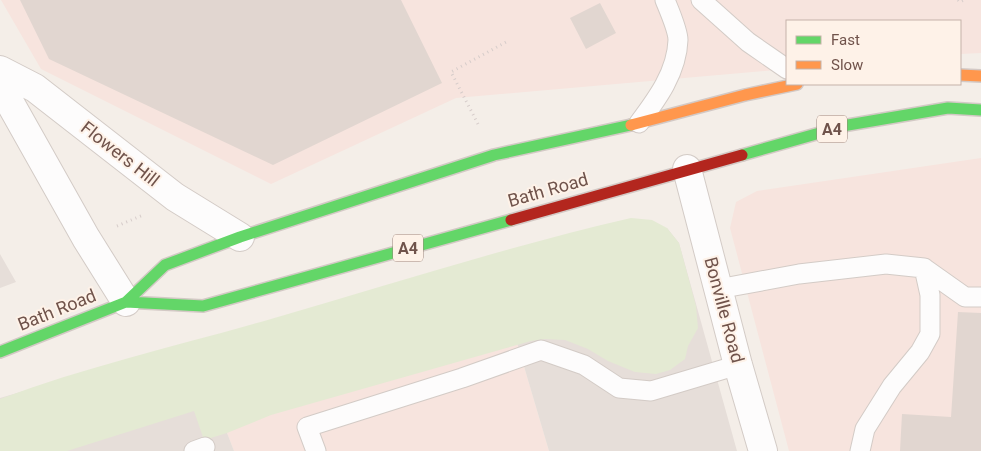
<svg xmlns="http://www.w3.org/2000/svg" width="981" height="451" viewBox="0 0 981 451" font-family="Roboto,sans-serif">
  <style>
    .commercial { fill: #f7e4de }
    .industrial { fill: #e6ded9 }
    .green { fill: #e4ead3 }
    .building { fill: #e1d6d0 }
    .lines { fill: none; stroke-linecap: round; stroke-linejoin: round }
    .lane-casing { stroke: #d3cbc6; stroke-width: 21 }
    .street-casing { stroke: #d3cbc6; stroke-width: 30 }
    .fast-casing { stroke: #d3c9c5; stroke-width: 14 }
    .slow-casing { stroke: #d3c9c5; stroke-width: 14 }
    .jam-casing { stroke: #d3c9c5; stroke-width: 14 }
    .path { stroke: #d6ccca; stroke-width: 3; stroke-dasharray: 1 4; stroke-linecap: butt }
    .lane { stroke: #fdfcfc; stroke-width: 19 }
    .street { stroke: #fdfcfc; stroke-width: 28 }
    .fast { stroke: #63d668; stroke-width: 11 }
    .slow { stroke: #ff974d; stroke-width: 11 }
    .jam { stroke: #b3261e; stroke-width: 11 }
    .labels { text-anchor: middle; stroke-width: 4; stroke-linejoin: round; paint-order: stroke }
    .shield { fill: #fef2e8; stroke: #9b837a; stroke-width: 1 }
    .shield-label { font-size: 16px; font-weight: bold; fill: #70534b }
    .street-label { font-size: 18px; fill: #70534b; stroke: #fef2e8 }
  </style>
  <rect width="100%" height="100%" fill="#f4eee8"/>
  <path class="commercial" d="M1 0H981V53L960 54V21H787V69L456 98 271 184 41 69Z
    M981 158V451H789L730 228 736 202 757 191Z
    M492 258 549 451H234L192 342Z"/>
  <path class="industrial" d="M667 228 679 243 737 451H549L492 258Z
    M0 254 16 282 0 288Z
    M192 342 234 451H0V398Z"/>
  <path class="green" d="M631 218 652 220 667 228 679 243 696 306 698 328 688 346 685 359 670 370 656 374 635 372 608 361 588 349 565 340 545 339 531 341 271 415 227 433 204 440 194 411 67 451H0V399C88 366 181 345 271 319 391 284 510 246 631 218Z"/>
  <path class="building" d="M20 0H401L442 83 273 165 49 59Z
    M600 3 616 33 586 49 570 18Z
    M958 312 981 313V451H900L902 414 951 417Z"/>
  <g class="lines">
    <defs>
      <path id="lane" d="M701 0 748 42 787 69
        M639 123C657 99 677 72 678 40 678 30 669 10 665 0
        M924 268 965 297H981
        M718 289 799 274 886 264 924 268 930 295V334L920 352 892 386 865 429 860 451
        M194 451 205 447
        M316 451 307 427 462 378 541 350 584 365 619 388 651 391 738 365"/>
      <path id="street" d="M0 70 35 88 175 197 240 237
        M0 85 86 238 126 302
        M687 169 738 365 763 451"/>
      <path id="fast" d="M742 155 848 125 948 108 981 110
        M126 302 203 306 511 220
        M0 352 126 302 165 265 240 237 494 155 631 125"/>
      <path id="slow" d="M960 75 981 76
        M631 125 745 95 797 84"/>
      <path id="jam" d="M511 220 742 155"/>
    </defs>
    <use href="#lane" class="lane-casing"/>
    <use href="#street" class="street-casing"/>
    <use href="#fast" class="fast-casing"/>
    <use href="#slow" class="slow-casing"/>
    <use href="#jam" class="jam-casing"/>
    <path class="path" d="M958 0 960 2 964 0
      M478 124 451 72 508 41
      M117 226 143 215"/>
    <use href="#lane" class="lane"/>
    <use href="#street" class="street"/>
    <use href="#fast" class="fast"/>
    <use href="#slow" class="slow"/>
    <use href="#jam" class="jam"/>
  </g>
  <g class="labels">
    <g class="shield">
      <rect x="817" y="115.5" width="30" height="27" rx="4"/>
      <rect x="393" y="234.5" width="30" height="27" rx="4"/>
    </g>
    <g class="shield-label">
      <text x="832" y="135">A4</text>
      <text x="408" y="254">A4</text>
    </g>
    <g class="street-label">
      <text transform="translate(120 154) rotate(38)" y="6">Flowers Hill</text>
      <text transform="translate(548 190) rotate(-16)" y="6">Bath Road</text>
      <text transform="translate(57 310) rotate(-22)" y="6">Bath Road</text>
      <text transform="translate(724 310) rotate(75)" y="6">Bonville Road</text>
    </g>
  </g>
  <rect x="786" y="20" width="175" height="65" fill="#fef2e8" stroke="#c5b2a9"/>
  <rect x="796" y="36" width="25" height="8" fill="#63d668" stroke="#c5b2a9"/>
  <text x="831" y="45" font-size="15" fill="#70534b">Fast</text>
  <rect x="796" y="61" width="25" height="8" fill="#ff974d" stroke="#c5b2a9"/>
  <text x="831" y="70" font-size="15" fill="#70534b">Slow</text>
</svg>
